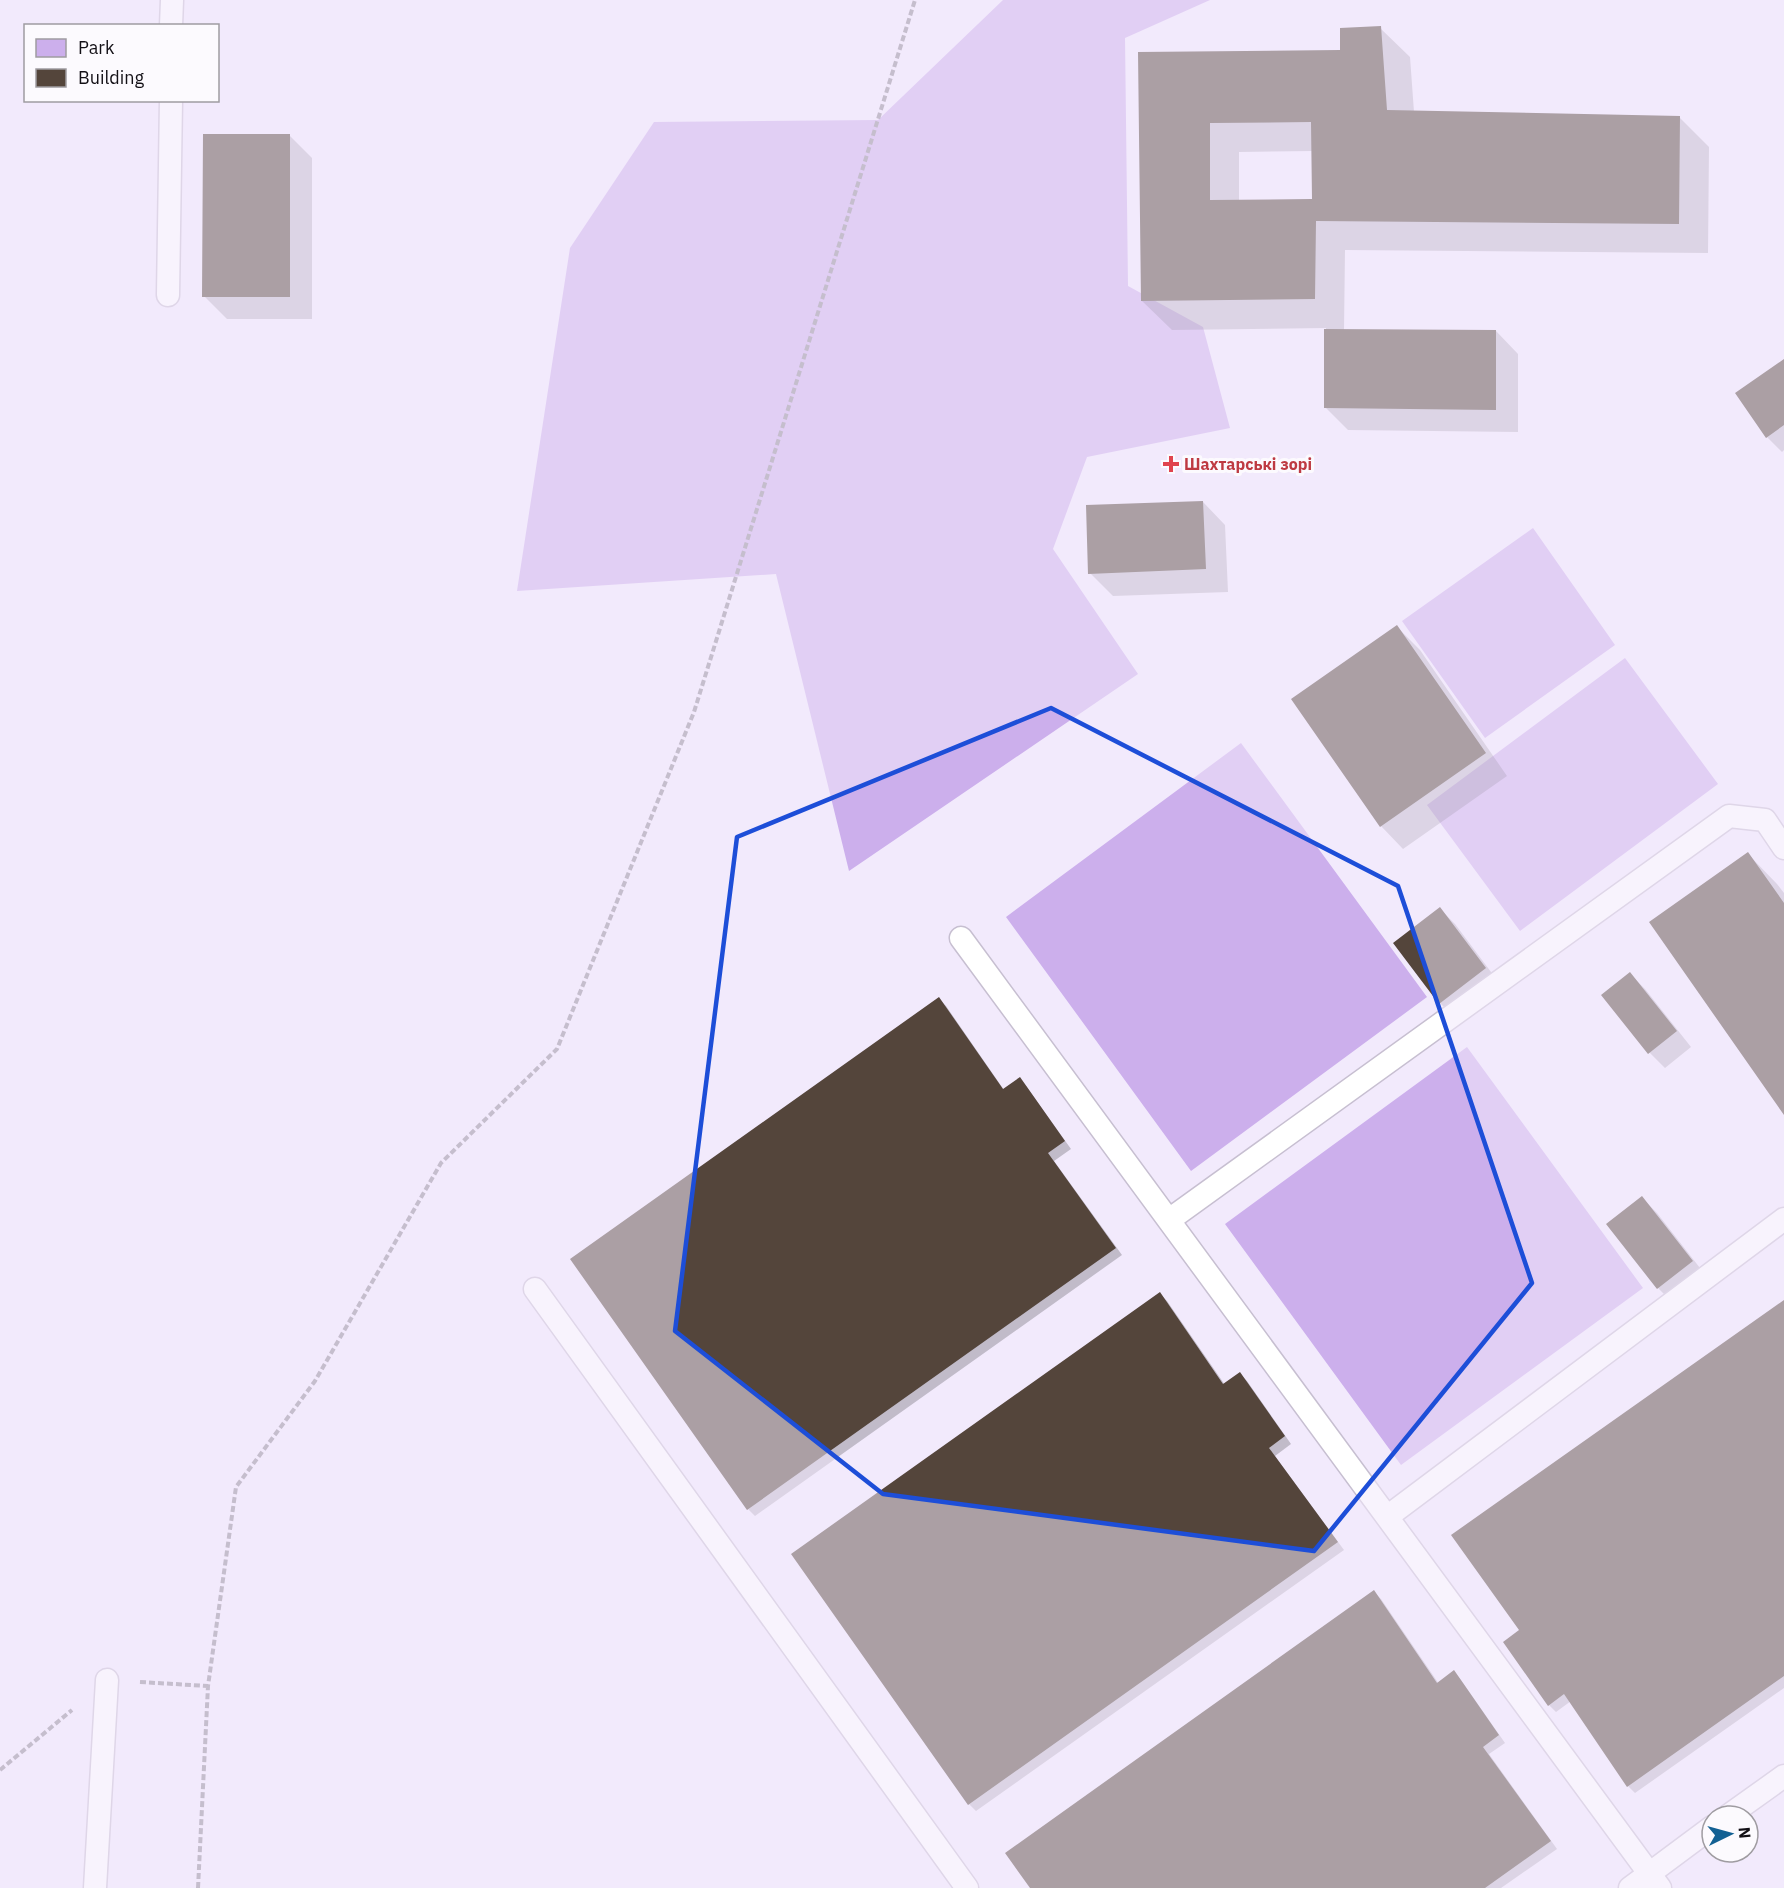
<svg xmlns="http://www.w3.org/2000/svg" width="1784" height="1888" viewBox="0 0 1784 1888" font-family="'IBM Plex Sans',sans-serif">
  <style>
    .green { fill: #ccafec }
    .shadow { fill: #0003; fill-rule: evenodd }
    .building { fill: #54453b; fill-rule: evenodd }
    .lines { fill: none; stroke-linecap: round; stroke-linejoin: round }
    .lane-casing { stroke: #c7bfd1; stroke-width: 25 }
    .path { stroke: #8f8996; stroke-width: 4; stroke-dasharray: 6 3; stroke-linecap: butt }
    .lane { stroke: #fff; stroke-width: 22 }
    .marked { fill: none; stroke: #1d4ed8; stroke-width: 4.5; stroke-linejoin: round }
    .health-dot { fill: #e0444e; stroke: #fcfafe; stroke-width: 2 }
    .labels { text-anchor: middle; stroke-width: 6; stroke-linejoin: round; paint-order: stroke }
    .health-label { font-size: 16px; font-weight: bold; fill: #be3a42; stroke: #fcfafe; text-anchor: start }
  </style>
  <rect width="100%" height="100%" fill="#f2eafc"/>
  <path class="green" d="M1003 0H1210L1125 38 1128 286 1203 327 1230 428 1087 457 1053 549 1138 674 849 871 776 574 517 591 570 248 654 122 878 120Z
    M1533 528 1615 645 1485 738 1402 621Z
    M1625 658 1718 784 1520 931 1427 805Z
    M1241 743 1427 997 1191 1171 1006 917Z
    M1467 1047 1643 1288 1401 1465 1225 1224Z"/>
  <path class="shadow" d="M1380 28 1410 57 1414 112 1679 117 1709 147 1708 253 1345 250 1344 330 1496 331 1518 354V432L1348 430 1326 408V328L1172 330 1142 301 1140 53 1342 52ZM1313 151V201H1239V152Z
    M290 136 312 158V319H227L204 296Z
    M1784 361V450L1782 452 1767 437Z
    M1203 502 1225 525 1228 592 1113 596 1090 573Z
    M1397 627 1420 650 1507 776 1403 849 1381 826Z
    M1748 854 1777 884 1784 893V1113Z
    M1440 909 1455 924 1500 984 1455 1018 1440 1003 1395 943Z
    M1630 974 1645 989 1691 1047 1665 1068 1650 1053 1603 995Z
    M939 999 946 1006 1004 1090 1026 1086 1071 1149 1054 1161 1122 1255 755 1516 748 1509Z
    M1642 1198 1657 1213 1707 1277 1673 1303 1658 1288Z
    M1160 1294 1167 1301 1225 1385 1240 1374 1247 1381 1291 1444 1275 1456 1344 1550 976 1811 969 1804Z
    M1784 1301V1688L1635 1793 1628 1786 1571 1701 1556 1712 1549 1705 1521 1630Z
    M1374 1592 1381 1599 1439 1684 1454 1672 1461 1680 1505 1743 1489 1754 1557 1849 1501 1888H1032Z"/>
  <path class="building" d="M1381 26 1387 110 1680 116 1679 224 1316 221 1315 299 1141 301 1138 52 1340 50V28ZM1311 122 1312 199 1210 200V123Z
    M203 134H290V297H202Z
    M1324 329 1496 330V410L1324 408Z
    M1784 359V425L1766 438 1735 393Z
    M1203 501 1206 569 1088 574 1086 505Z
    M1397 625 1486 753 1380 827 1291 699Z
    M1748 852 1784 903V1115L1649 922Z
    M1440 907 1486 968 1439 1004 1393 943Z
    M1630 972 1677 1031 1648 1054 1601 995Z
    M939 997 1003 1089 1020 1077 1065 1141 1048 1153 1116 1248 747 1510 570 1259Z
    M1642 1196 1693 1261 1657 1289 1606 1224Z
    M1160 1292 1223 1384 1240 1372 1285 1436 1269 1448 1338 1542 968 1805 791 1554Z
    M1784 1300V1676L1627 1787 1564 1694 1548 1706 1503 1642 1519 1630 1451 1535Z
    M1374 1590 1437 1683 1454 1670 1499 1735 1483 1747 1551 1841 1485 1888H1030L1005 1853Z"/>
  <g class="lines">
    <defs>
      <path id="lane" d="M171 26 172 0
        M168 295 171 100
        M961 938 1660 1888
        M1169 1220 1729 816 1765 820 1784 848
        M535 1289 967 1888
        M1387 1517 1784 1219
        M1728 1816 1784 1776
        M95 1888 107 1680
        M1630 1888 1712 1827"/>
    </defs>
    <use href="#lane" class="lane-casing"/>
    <path class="path" d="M140 1682 208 1686
      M0 1770 72 1710
      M198 1888 208 1686 236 1487 315 1381 441 1163 557 1049 694 712 915 0"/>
    <use href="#lane" class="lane"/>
  </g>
  <path d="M0 0H1784V1888H0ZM1051 708 1398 886 1532 1283 1314 1551 883 1494 675 1331 737 837Z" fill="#f2eafc" fill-opacity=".55" fill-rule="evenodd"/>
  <path class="marked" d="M1051 708 1398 886 1532 1283 1314 1551 883 1494 675 1331 737 837Z"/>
  <path class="health-dot" d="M1168 455h6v6h6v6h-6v6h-6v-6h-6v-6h6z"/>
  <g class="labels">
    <g class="health-label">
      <text x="1184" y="470">Шахтарські зорі</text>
    </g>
  </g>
  <rect x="24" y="24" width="195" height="78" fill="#fcfafe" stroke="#9f9ca1" stroke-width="1.5"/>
  <rect x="36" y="39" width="30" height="18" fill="#ccafec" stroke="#9f9ca1" stroke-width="1.5"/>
  <text x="78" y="54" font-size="18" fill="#131016">Park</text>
  <rect x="36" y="69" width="30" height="18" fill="#54453b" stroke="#9f9ca1" stroke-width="1.5"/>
  <text x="78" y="84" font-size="18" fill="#131016">Building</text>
  <g transform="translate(1730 1834) rotate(85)"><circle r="28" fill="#fcfafe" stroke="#9f9ca1" stroke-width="1.5"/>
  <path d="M0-4.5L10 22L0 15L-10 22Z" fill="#126093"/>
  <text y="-9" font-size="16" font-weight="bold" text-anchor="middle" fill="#131016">N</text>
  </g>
</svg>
